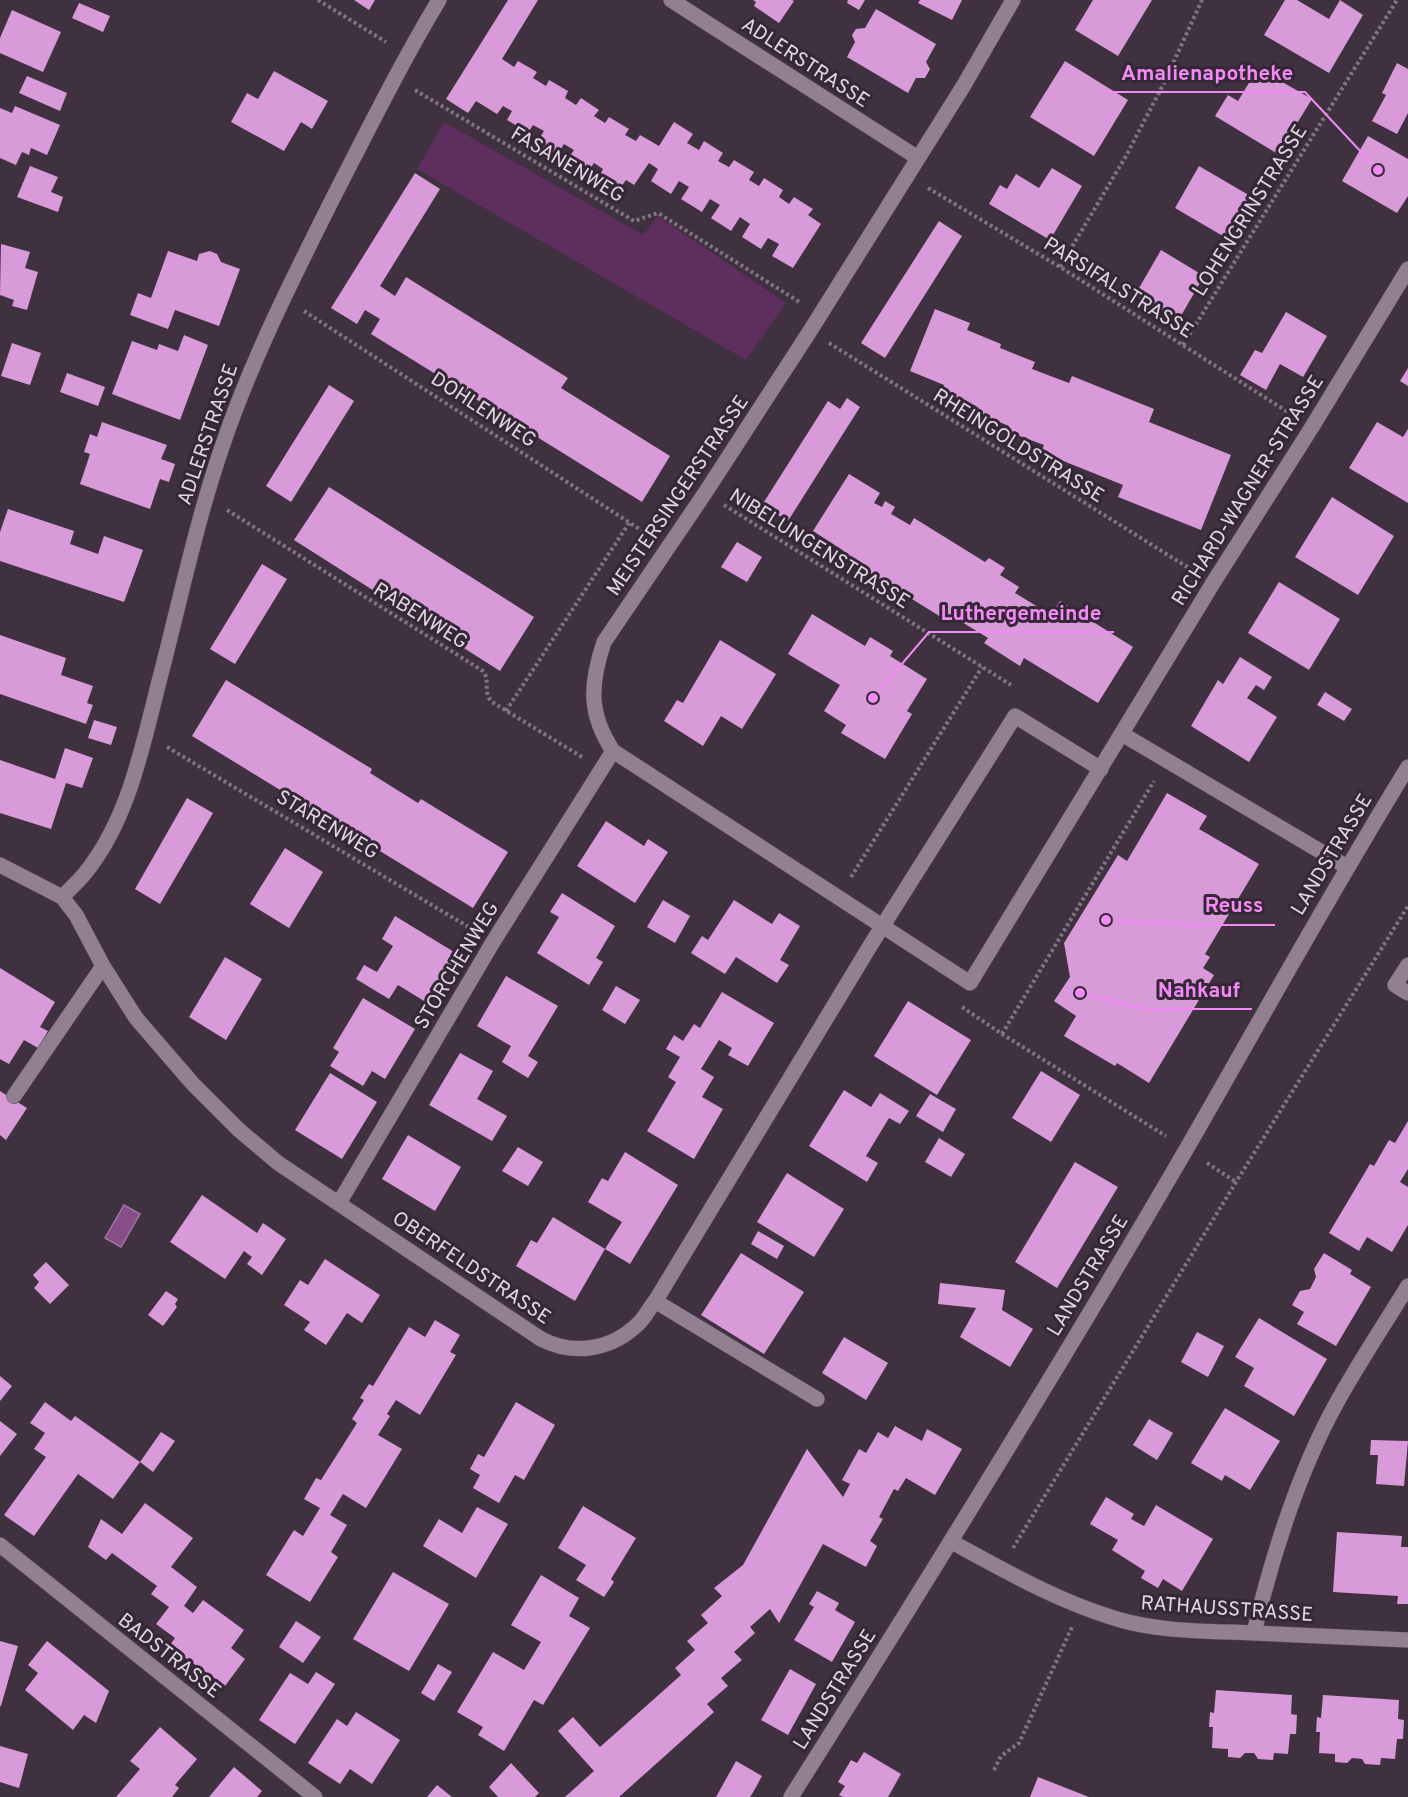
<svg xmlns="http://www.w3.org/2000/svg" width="1408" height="1797" viewBox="0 0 1408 1797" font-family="Overpass,sans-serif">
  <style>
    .green { fill: #5d2e5e }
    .water { fill: #864d87; stroke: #a176a2; stroke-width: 1.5 }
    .building { fill: #d99ada }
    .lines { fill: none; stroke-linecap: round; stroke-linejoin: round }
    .minor-casing { stroke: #5a4e5a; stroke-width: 16 }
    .path { stroke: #817481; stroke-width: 4; stroke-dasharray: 3 3; stroke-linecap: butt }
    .minor { stroke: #918091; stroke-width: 15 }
    .labels { text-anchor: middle; stroke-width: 6; stroke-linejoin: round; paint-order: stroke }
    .street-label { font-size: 20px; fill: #e1d7e1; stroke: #352736 }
    .leader { fill: none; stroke: #f18af4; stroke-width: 2 }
    .callout-dot { fill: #f18af4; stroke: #352736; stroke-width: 2 }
    .callout-label { font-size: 21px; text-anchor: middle; font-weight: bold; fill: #f18af4; stroke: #352736; stroke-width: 6; stroke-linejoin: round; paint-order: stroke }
  </style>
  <rect width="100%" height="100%" fill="#403140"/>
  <path class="green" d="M444 122 643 235 658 216 786 303 746 360 417 169Z"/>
  <path class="water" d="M124 1205 140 1214 121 1247 105 1238Z"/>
  <path class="building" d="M354 0H375L369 10Z
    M508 0H538L502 59 514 67 518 61 537 72 533 78 546 86 549 80 568 91 565 98 576 105 581 98 599 110 594 116 605 123 609 117 629 129 625 135 636 141 640 135 659 146 674 122 693 134 687 143 699 150 704 141 723 153 718 161 729 167 734 160 754 172 749 180 759 186 764 178 783 190 779 197 789 204 794 197 813 209 808 215 821 224 793 268 772 256 779 244 768 238 761 249 742 237 750 224 740 217 731 231 711 218 720 205 710 199 702 212 681 199 689 187 679 181 671 194 651 181 658 169 649 163 634 185 626 180 618 191 598 179 603 169 594 163 588 172 567 160 574 150 564 144 557 155 537 142 544 131 533 125 528 133 507 120 512 111 503 106 497 114 476 101 468 113 446 99Z
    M753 0H792L794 1 779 23 754 6 756 2Z
    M848 0H865L859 10 847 3Z
    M920 0H962L952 20 918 3Z
    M1093 0H1152L1118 56 1075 30Z
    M1285 0H1297L1329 19 1340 0 1363 15 1329 73 1264 35Z
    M79 3 110 16 103 32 72 18Z
    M876 9 936 44 926 62 930 69 925 78H916L908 93 847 57 855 42 852 35 856 29 865 28Z
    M12 10 61 32 43 72 0 53V38Z
    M1065 61 1128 100 1094 156 1030 117Z
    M1397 63 1408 69V113L1397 134 1372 121 1386 95 1382 93Z
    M1258 68 1312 99 1278 154 1215 116 1228 95 1238 101Z
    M274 71 328 101 312 129 301 122 284 151 231 122 247 93 258 99Z
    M27 76 67 93 60 111 19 93Z
    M15 106 60 125 47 155 31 148 29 155 22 152 16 165 0 158V108L12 113Z
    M1368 136 1408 159V196L1397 213 1342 181Z
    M30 166 58 177 51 192 63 197 58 212 17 197Z
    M1199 166 1252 197 1228 239 1175 208Z
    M1052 168 1082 186 1050 240 989 204 1000 185 1007 189 1016 174 1039 188Z
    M415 173 440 189 380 286 395 296 406 277 568 378 561 388 670 456 642 502 371 334 380 319 365 310 357 324 331 308Z
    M939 221 962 236 885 358 861 343Z
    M1 244 30 252 25 268 38 272 27 310 12 306 14 300 0 295Z
    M1161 250 1204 276 1178 321 1135 295Z
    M168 251 197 261 199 254 210 251 217 254 221 262 240 269 219 326 175 310 168 329 130 315 138 293 151 298Z
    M935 309 970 323 967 330 1001 344 1000 348 1035 362 1032 369 1069 383 1072 376 1154 409 1149 422 1231 455 1201 530 1118 497 1123 485 1041 452 1044 445 1007 431 1009 426 974 412 976 406 942 392 944 385 910 371Z
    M1286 312 1327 336 1303 377 1280 364 1266 390 1240 375 1255 350 1262 353Z
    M184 335 208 345 180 420 112 394 132 341 157 350 159 344 178 351Z
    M12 343 41 353 30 385 1 376Z
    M1408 368V386L1400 381Z
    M67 373 105 387 98 406 60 392Z
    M329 385 354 401 291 502 266 486Z
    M847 398 860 407 788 521 762 505 828 401 840 409Z
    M102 422 167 445 161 459 175 464 169 482 160 479 150 509 80 484 90 454 84 452 90 434 97 437Z
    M1377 422 1403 437 1408 429V503L1349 468Z
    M849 474 880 493 874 503 882 507 885 501 895 507 891 514 910 525 914 518 985 562 989 558 1005 568 1000 575 1019 587 1015 593 1051 615 1060 601 1133 647 1098 703 1024 658 1020 666 984 643 988 638 952 616 949 622 841 555 844 551 813 531Z
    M329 487 534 617 500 671 294 540Z
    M1332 497 1394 536 1358 595 1295 557Z
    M8 509 74 531 70 544 98 554 104 536 143 550 124 602 0 561V532Z
    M737 542 762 557 747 582 721 567Z
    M262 564 287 579 235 664 210 649Z
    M1279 582 1340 619 1309 670 1248 633Z
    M812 614 865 646 870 637 893 651 890 656 927 679 907 711 912 714 885 759 841 733 846 725 824 711 840 685 788 654Z
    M0 635 66 658 61 675 93 686 87 703 93 705 86 724 0 694Z
    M720 640 776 674 742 729 721 716 703 746 664 721 677 700 683 703Z
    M1240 657 1272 677 1264 690 1256 685 1247 698 1277 717 1249 762 1191 726 1218 680 1223 684Z
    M226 680 372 769 370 773 418 803 421 799 508 852 473 908 192 736Z
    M1325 692 1352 709 1344 721 1317 705Z
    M94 720 117 727 111 745 88 738Z
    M65 748 93 758 82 788 66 783 51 829 0 813V760L55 779Z
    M1167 793 1207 816 1199 829 1259 864 1205 954 1210 957 1203 968 1214 975 1149 1083 1117 1063 1115 1066 1064 1036 1076 1016 1054 1001 1070 977 1064 943 1118 855 1127 861Z
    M187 798 213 813 160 904 135 889Z
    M606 821 644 846 648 839 668 852 635 903 577 866Z
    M285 848 323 872 289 928 250 904Z
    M562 893 615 926 596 958 603 962 589 985 537 953 559 917 550 912Z
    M663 900 690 916 675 943 647 927Z
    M734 900 772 924 779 913 800 926 780 960 789 965 777 983 736 957 725 974 691 953 702 936 708 940Z
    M395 916 459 955 429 1004 398 985 389 999 356 979 364 965 377 972 393 946 382 939Z
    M225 957 262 979 226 1040 189 1017Z
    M0 968 55 1002 40 1027 48 1031 38 1048 24 1040 9 1064 0 1059Z
    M506 976 558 1006 528 1056 538 1062 528 1078 502 1062 511 1046 477 1026Z
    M616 986 640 1000 625 1024 602 1010Z
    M722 992 774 1023 748 1066 728 1055 732 1048 719 1040 709 1056 701 1069 714 1077 702 1097 723 1109 694 1159 647 1131 676 1082 668 1077 680 1057 666 1049 674 1035 683 1041 694 1024 700 1028Z
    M363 998 415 1029 385 1079 372 1071 363 1086 330 1066 339 1052 333 1048Z
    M908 1001 971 1040 937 1095 874 1056Z
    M460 1053 493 1071 477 1099 507 1116 492 1141 429 1105Z
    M1041 1071 1080 1095 1051 1142 1012 1118Z
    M330 1073 377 1102 342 1159 295 1130Z
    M844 1090 871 1107 880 1093 909 1111 900 1124 889 1118 866 1156 878 1163 867 1182 809 1146Z
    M0 1091 27 1108 6 1140 0 1135Z
    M930 1094 956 1109 943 1132 916 1116Z
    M1408 1121V1169L1400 1182 1408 1187V1225L1392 1252 1367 1237 1359 1251 1329 1233 1370 1164 1374 1166 1389 1140 1395 1143Z
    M408 1135 461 1167 435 1211 382 1179Z
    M939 1138 965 1154 951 1177 925 1162Z
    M518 1147 543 1162 528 1186 502 1171Z
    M625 1152 678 1185 630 1264 605 1249 622 1222 588 1202 602 1178 608 1181Z
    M1075 1162 1118 1187 1057 1288 1015 1262Z
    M787 1173 844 1209 814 1257 757 1222Z
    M202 1195 257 1233 263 1223 286 1239 262 1275 247 1264 252 1257 244 1251 225 1279 170 1242Z
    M553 1217 605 1249 575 1301 516 1266 531 1240 537 1243Z
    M758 1231 784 1246 777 1259 751 1244Z
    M741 1253 804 1292 764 1354 701 1315Z
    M1324 1253 1352 1270 1350 1274 1371 1287 1336 1346 1297 1324 1304 1312 1292 1305 1300 1291 1310 1289 1316 1277 1314 1269Z
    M325 1259 380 1295 362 1323 347 1313 326 1345 304 1330 310 1322 284 1305 300 1280 308 1285Z
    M46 1262 69 1285 50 1304 34 1288 39 1282 33 1275Z
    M940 1283 1005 1290 1002 1310 1033 1329 1010 1367 960 1337 976 1308 938 1304Z
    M166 1291 178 1299 175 1304 177 1307 163 1326 148 1315Z
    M1259 1318 1327 1359 1294 1416 1244 1386 1254 1368 1235 1357Z
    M435 1320 460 1335 450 1352 456 1355 420 1415 396 1400 387 1414 390 1416 378 1435 402 1449 366 1508 343 1494 330 1515 347 1525 331 1552 338 1557 310 1602 266 1575 294 1530 303 1536 320 1508 304 1499 316 1478 321 1480 357 1423 352 1419 364 1400 360 1398 369 1384 373 1386 409 1327 425 1337Z
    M1197 1332 1224 1346 1208 1377 1181 1362Z
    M844 1337 888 1363 866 1400 822 1373Z
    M0 1376 12 1386 0 1401Z
    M45 1402 71 1421 75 1416 140 1462 113 1499 78 1474 34 1536 4 1515 46 1457 34 1449 45 1433 30 1423Z
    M516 1402 555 1425 524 1480 515 1475 499 1503 473 1488 480 1475 470 1469 478 1454 484 1457Z
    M1225 1408 1280 1441 1250 1490 1225 1475 1222 1481 1191 1463Z
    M1149 1419 1173 1433 1157 1460 1133 1445Z
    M0 1421 17 1434 0 1456Z
    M895 1426 922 1441 927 1429 962 1449 935 1495 906 1478 898 1491 894 1489 879 1517 883 1519 870 1541 877 1546 866 1567 823 1544 779 1623 770 1609 750 1627 755 1633 734 1652 742 1660 721 1678 728 1686 707 1704 714 1712 619 1797H565L594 1771 558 1731 573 1717 600 1747 681 1675 675 1668 695 1650 687 1641 708 1623 701 1615 722 1596 714 1588 743 1565 807 1449 843 1497 850 1484 842 1480 859 1449 866 1453 878 1432 888 1438Z
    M161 1432 175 1441 153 1472 140 1462Z
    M1371 1440 1408 1441 1404 1486 1376 1484 1378 1455H1370Z
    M1106 1497 1134 1514 1131 1519 1144 1526 1156 1505 1213 1539 1182 1591 1163 1579 1158 1588 1141 1578 1145 1571 1112 1550 1118 1540 1090 1524Z
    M145 1503 193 1538 171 1567 197 1587 184 1606 193 1613 203 1600 244 1630 231 1648 245 1659 225 1686 169 1646 175 1638 156 1624 169 1607 151 1594 157 1586 112 1553 106 1560 88 1547 101 1519 122 1534Z
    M583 1506 636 1538 611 1579 614 1582 604 1597 576 1580 586 1565 558 1548Z
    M477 1507 508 1524 476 1578 423 1546 439 1519 462 1533Z
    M1337 1532 1402 1536 1401 1547H1408V1604H1397L1398 1596 1333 1592Z
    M393 1572 449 1604 409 1671 353 1639Z
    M541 1575 579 1598 569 1616 590 1628 543 1705 534 1700 504 1751 478 1735 483 1727 457 1712 493 1652 524 1670 541 1642 511 1625Z
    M817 1591 839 1603 835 1610 855 1622 832 1662 794 1640 814 1607 809 1604Z
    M296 1621 321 1637 303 1663 279 1647Z
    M0 1641 18 1646 1 1706H0Z
    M47 1641 109 1691 96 1723 84 1715 73 1730 25 1690 38 1673 28 1665Z
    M438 1664 452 1672 434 1701 421 1693Z
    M790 1669 816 1684 788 1735 761 1720Z
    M316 1672 335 1684 295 1744 259 1720 290 1673 308 1684Z
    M1216 1690 1292 1695 1291 1714 1297 1715 1296 1734H1290L1288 1754 1274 1753 1273 1760 1258 1759 1254 1753H1245L1240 1758 1228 1757V1749L1212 1748 1213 1727H1209L1210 1712 1214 1713Z
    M1323 1695 1399 1700 1398 1719 1404 1720 1403 1739H1397L1395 1759 1381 1758 1380 1765 1365 1764 1362 1759 1352 1758 1347 1763 1335 1762V1754L1319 1753 1320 1732H1316L1317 1717 1321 1718Z
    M356 1712 400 1740 372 1784 350 1769 340 1784 308 1763 337 1719 347 1726Z
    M160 1727 197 1759 175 1785 179 1788 172 1797H116L140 1769 130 1761Z
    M0 1746 28 1754 19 1788 0 1782Z
    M864 1752 901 1774 888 1797H843L839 1795 845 1786 838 1782 851 1760 857 1763Z
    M736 1761 762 1776 755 1789 750 1797H716Z
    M511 1763 539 1793 535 1797H498L489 1787Z
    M234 1767 262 1791 257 1797H209Z
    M1038 1777 1089 1797H1030Z
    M437 1785 452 1797H427Z"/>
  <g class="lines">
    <defs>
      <path id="minor" d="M671 0 918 158
        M1013 0 964 85 810 331 705 493 604 642C590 684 588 713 613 751L970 983 1213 583 1312 427 1408 269
        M1122 734 1347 867
        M0 865 62 897 76 915 103 966 136 1018 193 1084 239 1130 278 1163 541 1339C574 1356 612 1350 639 1323 646 1316 650 1307 656 1300L870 946 1015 716 1101 769
        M62 897C70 889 79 881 86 872 131 816 144 738 162 670 181 596 197 520 222 447 251 361 292 280 332 200 367 132 400 65 439 0
        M1408 965 1395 985 1408 993
        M14 1096 103 966
        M339 1203 493 942 613 751
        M655 1301 817 1399
        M952 1542C1005 1571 1059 1602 1117 1619 1160 1632 1208 1631 1253 1633 1305 1635 1356 1638 1408 1640
        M0 1545 315 1797
        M1254 1633C1271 1559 1299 1471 1336 1404 1358 1364 1384 1325 1408 1286
        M791 1797C926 1583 1060 1367 1187 1148 1260 1021 1331 892 1408 767"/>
    </defs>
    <use href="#minor" class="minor-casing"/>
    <path class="path" d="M318 0 386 42
      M415 90 634 221 658 213 801 303
      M928 188 1060 267 1291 414
      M1060 267 1126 156 1164 83 1202 0
      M304 311 647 534
      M829 343 1192 570
      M1183 345 1397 0
      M724 505 1011 685
      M227 510 483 671C491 681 482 692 492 702L582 757
      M506 711 629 523
      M167 747 472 929
      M851 877 982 667
      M962 1007 1002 1034 1166 1136
      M1002 1034 1154 781
      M1207 1163 1236 1182
      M1013 1548 1236 1182 1408 906
      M994 1770 1001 1756 1019 1743 1072 1627"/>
    <use href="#minor" class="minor"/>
  </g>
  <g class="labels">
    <g class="street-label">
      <text transform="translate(806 62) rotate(33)" y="7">ADLERSTRASSE</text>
      <text transform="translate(568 164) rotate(31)" y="7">FASANENWEG</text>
      <text transform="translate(1249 210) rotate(-58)" y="7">LOHENGRINSTRASSE</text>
      <text transform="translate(1119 287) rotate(32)" y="7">PARSIFALSTRASSE</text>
      <text transform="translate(484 409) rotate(33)" y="7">DOHLENWEG</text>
      <text transform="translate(207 434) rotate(-71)" y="7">ADLERSTRASSE</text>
      <text transform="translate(1019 445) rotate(32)" y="7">RHEINGOLDSTRASSE</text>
      <text transform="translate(1247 490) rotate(-58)" y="7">RICHARD-WAGNER-STRASSE</text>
      <text transform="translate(677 495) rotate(-56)" y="7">MEISTERSINGERSTRASSE</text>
      <text transform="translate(820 548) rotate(32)" y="7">NIBELUNGENSTRASSE</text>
      <text transform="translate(421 615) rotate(32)" y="7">RABENWEG</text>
      <text transform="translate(328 824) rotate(31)" y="7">STARENWEG</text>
      <text transform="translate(1331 854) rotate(-59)" y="7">LANDSTRASSE</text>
      <text transform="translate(456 965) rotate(-59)" y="7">STORCHENWEG</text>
      <text transform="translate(472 1267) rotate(34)" y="7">OBERFELDSTRASSE</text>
      <text transform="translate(1087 1275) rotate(-59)" y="7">LANDSTRASSE</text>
      <text transform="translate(1227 1608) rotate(4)" y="7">RATHAUSSTRASSE</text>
      <text transform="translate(170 1655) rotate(38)" y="7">BADSTRASSE</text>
      <text transform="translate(834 1689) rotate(-58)" y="7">LANDSTRASSE</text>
    </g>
  </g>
  <path class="leader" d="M1378 170L1305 92H1109M873 698L929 632H1114M1106 920L1192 925H1275M1080 993L1145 1009H1252"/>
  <g class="callout-dot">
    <circle cx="1378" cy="170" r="6"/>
    <circle cx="873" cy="698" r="6"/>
    <circle cx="1106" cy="920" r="6"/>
    <circle cx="1080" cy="993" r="6"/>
  </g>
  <g class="callout-label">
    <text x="1207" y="80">Amalienapotheke</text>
    <text x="1021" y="620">Luthergemeinde</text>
    <text x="1234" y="912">Reuss</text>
    <text x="1199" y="997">Nahkauf</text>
  </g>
</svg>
